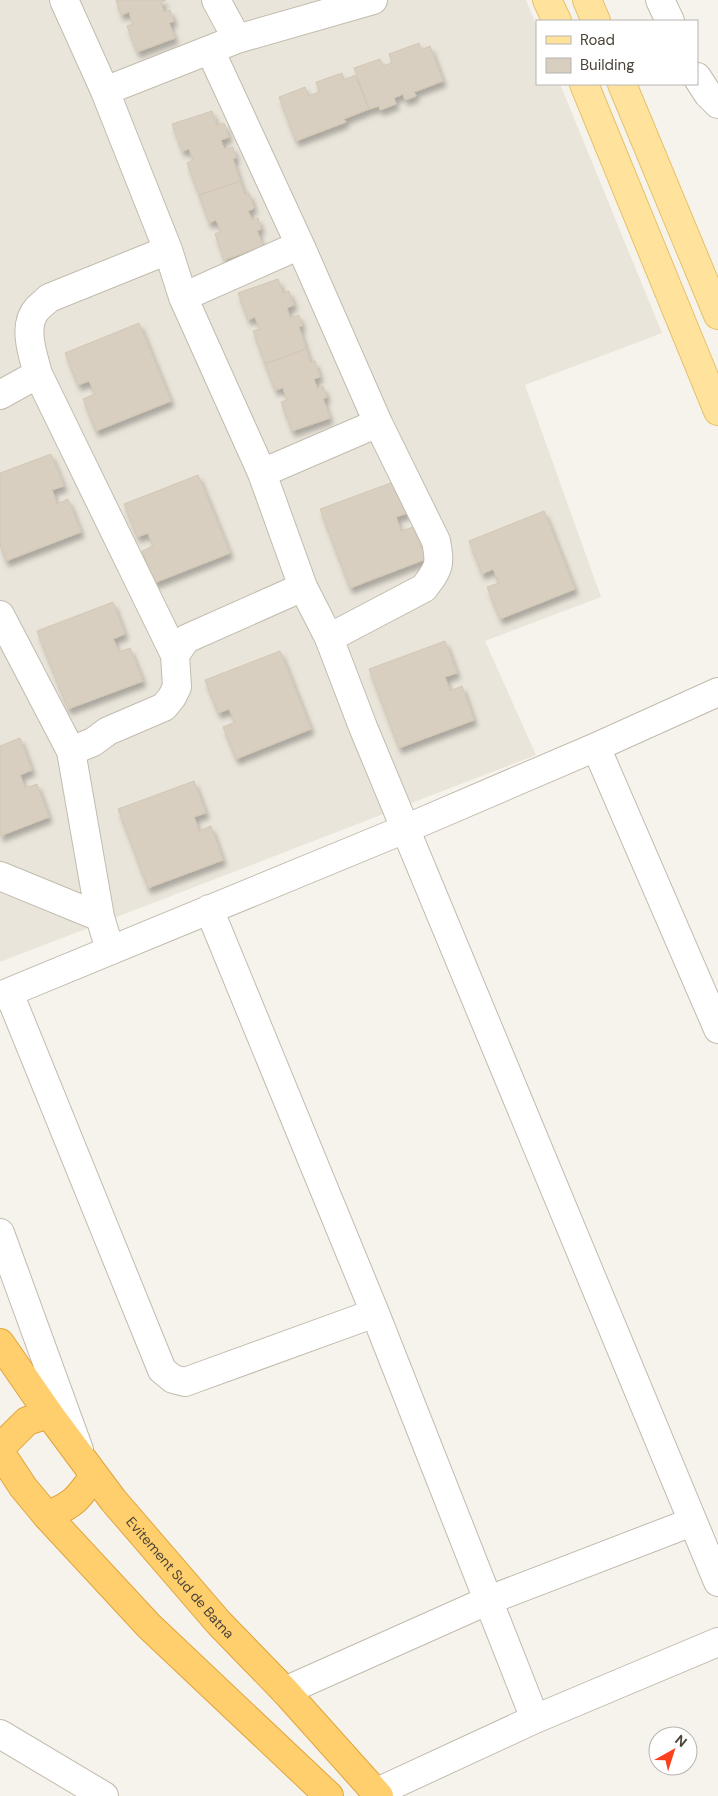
<svg xmlns="http://www.w3.org/2000/svg" width="718" height="1796" viewBox="0 0 718 1796" font-family="'DM Sans',sans-serif">
  <style>
    .residential { fill: #eae5da }
    .building { fill: #d8cfc1; stroke: #d3c7b4; filter: url(#shadow) }
    .lines { fill: none; stroke-linecap: round; stroke-linejoin: round }
    .minor-casing { stroke: #c2bbae; stroke-width: 30 }
    .major-casing { stroke: #e6c16a; stroke-width: 30 }
    .highway-casing { stroke: #e0a43c; stroke-width: 30 }
    .minor { stroke: #fff; stroke-width: 28 }
    .major { stroke: #ffe39c; stroke-width: 28 }
    .highway { stroke: #ffcf6e; stroke-width: 28 }
    .labels { text-anchor: middle; stroke-width: 4.5; stroke-linejoin: round; paint-order: stroke }
    .street-label { font-size: 14px; fill: #4b4439; stroke: #fff }
  </style>
  <defs>
    <filter id="shadow"><feDropShadow dx="3" dy="5.5" stdDeviation="2.5" flood-color="#0004"/></filter>
  </defs>
  <rect width="100%" height="100%" fill="#f6f3ec"/>
  <path class="residential" d="M0 0H526L537 27V84H560L662 333 525 385 601 597 485 641 536 755 0 962Z"/>
  <path class="building" d="M116 0H166L161 3 164 12 170 10 174 21 169 23 175 38 137 52 127 26 133 24 129 12 121 15Z
    M419 43 421 50 430 46 443 81 414 92 416 96 405 100 403 94 394 98 396 104 380 110 379 106 369 109 354 68 380 59 383 66 392 63 389 54Z
    M342 73 344 80 355 75 369 109 344 119 346 122 296 141 279 97 305 87 309 96 319 92 316 82Z
    M212 111 217 125 224 123 229 137 221 140 224 149 233 147 236 158 233 159 240 181 199 195 187 163 193 160 189 149 182 151 172 124Z
    M240 181 245 194 249 193 254 208 248 211 252 220 258 218 261 229 257 231 263 246 224 260 215 234 221 231 216 220 209 223 199 195Z
    M278 279 283 293 289 291 294 305 287 308 290 318 299 315 302 326 299 327 306 349 265 364 253 331 260 329 255 317 248 320 238 293Z
    M139 323 171 401 96 431 83 399 95 394 89 381 78 385 65 353Z
    M306 349 311 363 315 361 320 377 314 379 317 389 323 386 327 397 323 399 330 418 292 431 281 402 287 400 283 388 275 390 265 364Z
    M51 454 64 486 52 490 57 504 68 499 81 532 6 561 0 545V473Z
    M198 475 230 553 154 583 142 551 153 546 148 533 137 537 124 504Z
    M396 481 408 513 396 517 401 531 413 527 426 559 350 588 320 509Z
    M544 511 575 589 500 619 487 587 499 583 493 569 482 574 469 541Z
    M113 602 125 634 113 639 119 652 130 648 143 681 68 709 37 631Z
    M445 641 457 673 445 677 450 691 462 686 474 720 399 748 369 669Z
    M280 651 311 729 236 759 223 727 235 722 229 709 218 713 205 680Z
    M20 738 32 770 20 775 25 788 37 784 49 817 0 836V746Z
    M194 781 206 813 194 817 199 831 211 826 223 860 148 888 118 809Z"/>
  <g class="lines">
    <defs>
      <path id="minor" d="M64 0 105 91 168 250 183 297 262 473 303 587 329 638 363 727 718 1582
        M216 0 237 39
        M660 0 670 21
        M210 50 300 245 378 423 436 541C441 565 439 568 424 588L329 638
        M697 77 708 94 718 104
        M105 91 237 39 373 0
        M183 297 300 245
        M38 374 175 655
        M0 395 38 374C33 355 22 326 37 309 41 305 45 302 49 298L168 250
        M262 473 378 423
        M0 615 71 751
        M596 747 718 1029
        M0 876 100 917
        M209 909 375 1313 535 1719
        M110 950 100 917 71 751 93 742 108 731 164 707 172 697 177 687 175 655 186 639 303 587
        M9 993 162 1370 173 1379 185 1382 375 1313
        M0 996 405 829 596 747 718 692
        M0 1233 79 1450
        M285 1691 489 1600 692 1522
        M0 1734 104 1796
        M375 1793 535 1719 718 1642"/>
      <path id="major" d="M547 0 557 21
        M587 0 596 21
        M584 84 718 411
        M622 84 718 315"/>
      <g id="highway">
        <path id="s1" d="M0 1343 49 1414 113 1500 219 1623 285 1691 379 1796"/>
        <path d="M0 1448 27 1421 49 1414"/>
        <path d="M0 1452 23 1487 47 1516 149 1626 329 1796"/>
        <path d="M47 1516C74 1504 77 1500 94 1476"/>
      </g>
    </defs>
    <use href="#minor" class="minor-casing"/>
    <use href="#major" class="major-casing"/>
    <use href="#highway" class="highway-casing"/>
    <use href="#minor" class="minor"/>
    <use href="#major" class="major"/>
    <use href="#highway" class="highway"/>
  </g>
  <g class="labels">
    <g class="street-label">
      <text dy="5" stroke="none"><textPath href="#s1" startOffset="296">Evitement Sud de Batna</textPath></text>
    </g>
  </g>
  <rect x="536" y="20" width="162" height="65" fill="#ffffff" stroke="#b7b4b0"/>
  <rect x="546" y="36" width="25" height="8" fill="#ffe39c" stroke="#b7b4b0"/>
  <text x="580" y="45" font-size="15" fill="#4b4439">Road</text>
  <rect x="546" y="58" width="25" height="15" fill="#d8cfc1" stroke="#b7b4b0"/>
  <text x="580" y="70" font-size="15" fill="#4b4439">Building</text>
  <g transform="translate(673 1751) rotate(39)"><circle r="24" fill="#ffffff" stroke="#b7b4b0"/>
  <path d="M0-4L9 19L0 12L-9 19Z" fill="#fc3f1d"/>
  <text y="-8" font-size="14" font-weight="bold" text-anchor="middle" fill="#4b4439">N</text>
  </g>
</svg>
